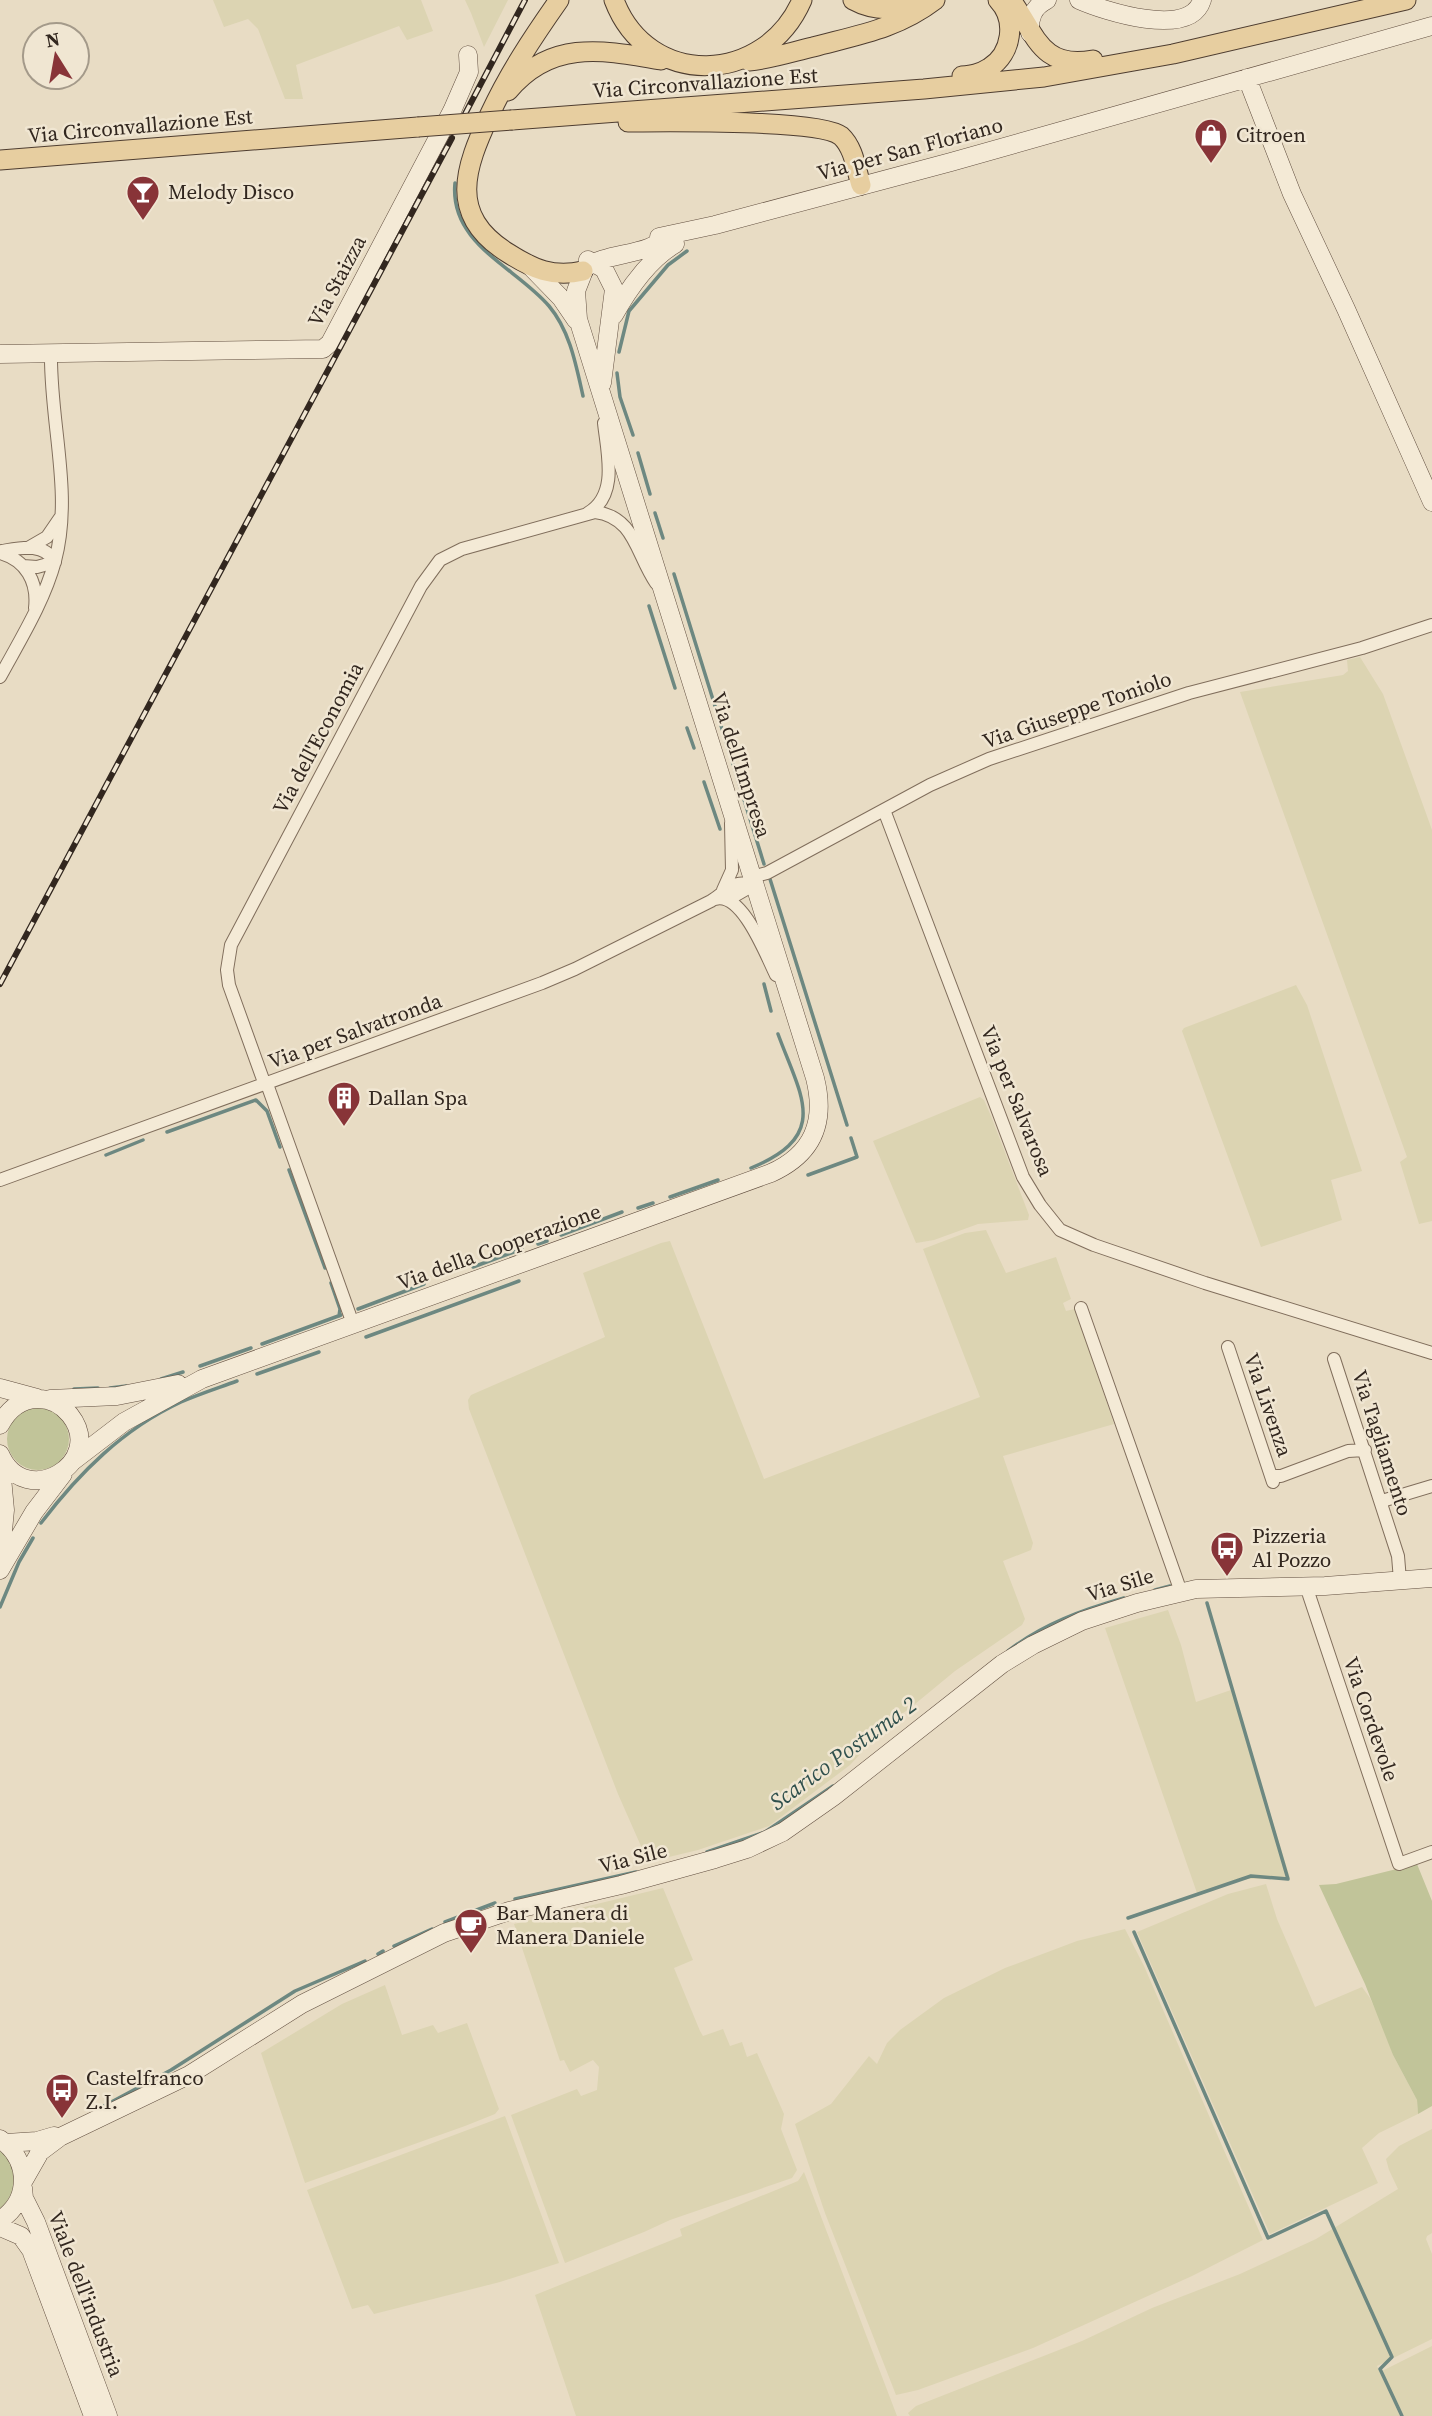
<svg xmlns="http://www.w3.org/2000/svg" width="1432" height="2416" viewBox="0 0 1432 2416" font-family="'Source Serif 4',serif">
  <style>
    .farmland { fill: #dcd4b2 }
    .green { fill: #c1c499 }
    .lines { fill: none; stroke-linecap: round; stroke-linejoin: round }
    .stream { stroke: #6d8881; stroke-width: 3.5 }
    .street-casing { stroke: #806e5c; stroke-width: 14 }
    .secondary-casing { stroke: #624f40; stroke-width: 19 }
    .primary-casing { stroke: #4e3d30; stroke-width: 21 }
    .street { stroke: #f4ead6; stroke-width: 12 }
    .secondary { stroke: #f4ead6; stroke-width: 18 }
    .primary { stroke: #e7cea0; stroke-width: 19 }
    .rail-casing { stroke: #32271f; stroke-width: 6 }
    .rail { stroke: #f0e6d2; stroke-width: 3.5; stroke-dasharray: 10; stroke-linecap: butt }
    .primary-bridge-casing { stroke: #4e3d30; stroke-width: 21; stroke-linecap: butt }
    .primary-bridge { stroke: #e7cea0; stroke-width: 19 }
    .labels { text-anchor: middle; stroke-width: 5; stroke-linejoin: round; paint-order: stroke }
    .street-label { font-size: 21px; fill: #32271f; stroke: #f0e6d2 }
    .poi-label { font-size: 21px; fill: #32271f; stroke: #f0e6d2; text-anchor: start }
    .water-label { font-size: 23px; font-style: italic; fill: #30504d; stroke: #f0e6d2 }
  </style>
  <rect width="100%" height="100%" fill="#e8dcc4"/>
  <path class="farmland" d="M213 0H421L433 31 407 40 399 26 296 65 303 99H285L258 29 248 19 224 27Z
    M465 0H508L484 47 471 13Z
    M1360 657 1383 694 1432 830V1221L1419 1224 1400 1162 1407 1157 1240 692 1343 675 1348 671 1347 660Z
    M1296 985 1307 1005 1362 1171 1331 1180 1342 1220 1261 1247 1182 1031 1184 1028Z
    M980 1097 984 1100 991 1116 1029 1215 1028 1220 978 1224 934 1240 916 1243 873 1141Z
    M986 1230 1006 1273 1056 1257 1071 1299 1063 1303 1066 1311 1075 1309 1114 1424 1003 1456 1033 1543 1031 1550 1003 1561 1025 1619 1022 1625 955 1671 909 1709 864 1739V1750L850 1765 769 1826 698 1850 648 1862 618 1794 469 1409 468 1400 471 1395 605 1337 583 1273 661 1243 670 1241 764 1479 980 1397 923 1249 965 1233Z
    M1168 1610 1181 1645 1196 1702 1231 1690 1233 1692 1290 1878 1248 1879 1220 1885 1201 1895 1197 1893 1105 1628Z
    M1266 1884 1277 1919 1315 2007 1362 1987 1370 1998 1387 2035 1393 2055 1417 2100 1418 2114 1379 2133 1362 2148 1378 2183 1270 2234 1137 1932 1228 1894Z
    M663 1888 693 1960 674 1968 700 2031 703 2036 723 2029 730 2046 742 2042 747 2057 757 2053 784 2114 781 2129 797 2170 792 2178 670 2220 644 2232 565 2263 511 2115 577 2089 581 2096 597 2090 599 2067 593 2060 570 2072 564 2060 560 2061 514 1924Z
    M1125 1929 1144 1966 1263 2240 1192 2276 1033 2348 918 2390 896 2395 825 2213 795 2124 831 2104 869 2056 877 2064 887 2043 900 2030 944 1998 1005 1968 1077 1941Z
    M385 1985 402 2035 433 2025 438 2033 467 2023 499 2109 495 2114 465 2126 305 2183 261 2053 342 2004Z
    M505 2116 559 2263 500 2282 374 2314 368 2305 352 2309 307 2190Z
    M1432 2129V2233L1427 2236 1426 2239 1432 2254V2339L1377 2366 1400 2416H910L908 2413 916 2406 1082 2341 1152 2308 1240 2274 1316 2239 1398 2189 1389 2170 1386 2159 1399 2146Z
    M804 2172 897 2416H576L535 2295 682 2236 680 2229 798 2181Z
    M1432 2346V2416H1404L1382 2371Z"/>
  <path class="green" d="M7 1439a31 31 0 1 1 62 0a31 31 0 1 1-62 0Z
    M1417 1864 1432 1901V2106L1418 2114 1417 2100 1393 2055 1365 1984 1319 1885 1336 1884Z
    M0 2149C19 2172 20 2187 0 2210Z"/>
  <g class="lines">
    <path class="stream" d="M455 183C449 244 516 267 549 306 570 331 576 365 583 396
      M619 352 629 311 668 265 687 251
      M617 373 620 397 633 435
      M638 453 650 494
      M655 513 663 538
      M674 574 764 864
      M649 606 675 688
      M687 728 694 748
      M704 782 720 829
      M770 879 847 1125
      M764 984 771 1011
      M167 1132 256 1100 267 1111 280 1147
      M106 1155 143 1140
      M751 1168C831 1135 801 1097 778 1034
      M289 1170 325 1268
      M808 1175 857 1157 851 1138
      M670 1197 718 1180
      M638 1208 653 1203
      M561 1235 622 1212
      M538 1244 547 1241
      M473 1267 522 1249
      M331 1283 340 1309 339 1316
      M358 1309 424 1284
      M366 1337 519 1281
      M262 1344 341 1315
      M200 1366 251 1348
      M257 1374 319 1352
      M161 1379 183 1372
      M110 1388 126 1386
      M74 1389 98 1388
      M41 1523C79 1473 123 1429 181 1402 199 1394 218 1388 237 1381
      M1155 1590 1170 1586
      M0 1607 19 1562 33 1538
      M1008 1651C1043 1624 1082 1610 1124 1598
      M707 1852 765 1832 833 1786
      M515 1899 636 1872
      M1128 1918 1251 1876 1288 1879 1207 1603
      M445 1922 495 1903
      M1134 1932 1268 2238 1326 2211 1392 2357 1380 2369 1402 2416
      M394 1946 432 1929
      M378 1954 383 1951
      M102 2107 171 2070 295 1991 365 1961"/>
    <defs>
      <path id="street" d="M588 513C619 495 607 452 604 423
        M28 548 47 537 60 518
        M2 551C20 548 44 542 55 562
        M0 553C26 560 38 582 35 608
        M23 566 37 567 55 562
        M0 677C20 640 44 602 55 561 73 493 50 423 51 354
        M884 810 1023 1177 1040 1205 1060 1230 1094 1245 1205 1283 1432 1353
        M752 877 767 873 930 785 989 759 1189 693 1362 648 1432 625
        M723 890 732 870 731 823
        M722 897 736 895 755 884
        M715 899C742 891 766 955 776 975
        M267 1084 353 1324
        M265 1085 229 985 227 970 231 945 421 586 440 560 462 549 595 512C635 517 636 554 656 583
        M0 1180 542 983 575 969 711 901C729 890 730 880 755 884
        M1081 1308 1181 1592
        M1228 1347 1273 1482
        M1334 1359 1398 1556 1400 1580
        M1271 1476H1281L1348 1451 1365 1450
        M1382 1501 1432 1486
        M1309 1586V1595L1399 1864 1432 1852"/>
      <path id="secondary" d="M1079 0C1104 11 1190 39 1202 0
        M1030 33C1029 18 1033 7 1047 0
        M1247 78 1292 194 1346 309 1432 502
        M659 237 715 225 951 162 1432 26
        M588 260 604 269 614 289 602 383
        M528 264 561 298 576 320
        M614 315C629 288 648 260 675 244
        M0 354 323 349 330 343 452 111 469 72 468 55
        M0 1388 37 1398
        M50 1399 117 1396 178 1384
        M0 1425C8 1410 20 1399 38 1399 50 1399 62 1405 70 1415 107 1462 25 1512 0 1454
        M0 1456 5 1510 0 1562
        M73 1461 124 1422 202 1379 771 1173C813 1154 826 1122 815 1078L578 319 576 291 585 268C608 251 649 257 668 235
        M0 1570 34 1512 63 1474
        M0 2139C30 2160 31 2200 0 2220
        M6 2143 37 2141 54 2136
        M24 2180 40 2152 60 2137 189 2075 302 2004 444 1933 509 1911 621 1885 715 1859 747 1849 783 1832 833 1797 1002 1664 1033 1645 1082 1621 1137 1603 1196 1589 1325 1586 1432 1578
        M23 2188 24 2198 36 2222 108 2416
        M0 2227 21 2236 31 2250 93 2416"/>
      <path id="primary" d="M559 0C533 37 509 73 490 114 465 168 447 215 508 253 533 269 553 278 583 271
        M614 0C648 90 765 85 802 0
        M853 0C875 12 899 11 921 0
        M1011 0C1035 32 1040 70 1093 60
        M749 61C771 59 792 52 813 47 858 35 897 29 935 0
        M962 76C971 75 980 74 989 68 1012 54 1017 20 998 0
        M508 91C551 39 603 50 661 60
        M512 120 924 89 1044 77 1173 54 1406 0
        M628 122C663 122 820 119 841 136 854 148 856 169 861 185
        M0 160 418 127"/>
    </defs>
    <use href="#street" class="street-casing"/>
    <use href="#secondary" class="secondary-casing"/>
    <use href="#primary" class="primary-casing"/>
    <use href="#street" class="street"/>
    <use href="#secondary" class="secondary"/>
    <use href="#primary" class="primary"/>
    <defs>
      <path id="rail" d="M465 114 525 0
        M0 984 452 138"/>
    </defs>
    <use href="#rail" class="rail-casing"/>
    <use href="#rail" class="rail"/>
    <defs>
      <path id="primary-bridge" d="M418 127 512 120"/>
    </defs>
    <use href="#primary-bridge" class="primary-bridge-casing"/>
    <use href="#primary-bridge" class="primary-bridge"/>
  </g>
  <defs>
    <symbol id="shop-pin" viewBox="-11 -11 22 30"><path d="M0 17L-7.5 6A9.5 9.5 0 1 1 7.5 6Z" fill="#883438" stroke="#f0e6d2"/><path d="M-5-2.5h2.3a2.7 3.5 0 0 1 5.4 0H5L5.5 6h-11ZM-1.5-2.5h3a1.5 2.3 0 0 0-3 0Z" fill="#fff"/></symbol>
    <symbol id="bar-pin" viewBox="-11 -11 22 30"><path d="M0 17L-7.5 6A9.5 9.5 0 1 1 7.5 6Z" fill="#883438" stroke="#f0e6d2"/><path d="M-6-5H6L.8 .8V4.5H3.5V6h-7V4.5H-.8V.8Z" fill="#fff"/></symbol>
    <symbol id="building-pin" viewBox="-11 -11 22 30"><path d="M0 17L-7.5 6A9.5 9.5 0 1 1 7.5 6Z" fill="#883438" stroke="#f0e6d2"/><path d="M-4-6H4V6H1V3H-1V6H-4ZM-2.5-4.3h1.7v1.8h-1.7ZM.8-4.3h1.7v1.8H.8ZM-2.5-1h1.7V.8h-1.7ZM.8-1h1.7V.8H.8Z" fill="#fff"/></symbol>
    <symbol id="bus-pin" viewBox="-11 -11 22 30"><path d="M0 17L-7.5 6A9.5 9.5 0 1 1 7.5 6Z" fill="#883438" stroke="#f0e6d2"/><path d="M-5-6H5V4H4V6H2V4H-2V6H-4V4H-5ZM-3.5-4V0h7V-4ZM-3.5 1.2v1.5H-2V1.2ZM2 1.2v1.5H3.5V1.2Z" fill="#fff"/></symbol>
    <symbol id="cafe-pin" viewBox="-11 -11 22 30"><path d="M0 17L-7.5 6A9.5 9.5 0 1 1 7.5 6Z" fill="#883438" stroke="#f0e6d2"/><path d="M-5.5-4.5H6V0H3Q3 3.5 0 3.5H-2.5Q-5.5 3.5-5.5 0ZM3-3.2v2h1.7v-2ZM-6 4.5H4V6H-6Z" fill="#fff"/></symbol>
  </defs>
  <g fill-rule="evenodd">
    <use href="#shop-pin" x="1192" y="116" width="38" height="52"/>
    <use href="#bar-pin" x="124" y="173" width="38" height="52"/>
    <use href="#building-pin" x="325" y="1079" width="38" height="52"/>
    <use href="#bus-pin" x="1208" y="1529" width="38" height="52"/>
    <use href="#cafe-pin" x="452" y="1906" width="38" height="52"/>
    <use href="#bus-pin" x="43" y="2071" width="38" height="52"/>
  </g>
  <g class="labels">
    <g class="street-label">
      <text transform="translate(705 83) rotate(-4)" y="7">Via Circonvallazione Est</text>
      <text transform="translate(140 126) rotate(-5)" y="7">Via Circonvallazione Est</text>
      <text transform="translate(910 149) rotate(-15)" y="7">Via per San Floriano</text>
      <text transform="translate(337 281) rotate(-62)" y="7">Via Staizza</text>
      <text transform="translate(1077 710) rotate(-19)" y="7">Via Giuseppe Toniolo</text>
      <text transform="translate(318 738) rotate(-62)" y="7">Via dell'Economia</text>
      <text transform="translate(741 765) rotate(72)" y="7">Via dell'Impresa</text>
      <text transform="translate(355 1031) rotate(-20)" y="7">Via per Salvatronda</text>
      <text transform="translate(1017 1101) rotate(68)" y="7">Via per Salvarosa</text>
      <text transform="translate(499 1247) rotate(-20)" y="7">Via della Cooperazione</text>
      <text transform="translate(1268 1405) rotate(71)" y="7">Via Livenza</text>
      <text transform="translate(1382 1443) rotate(72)" y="7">Via Tagliamento</text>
      <text transform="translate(1120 1585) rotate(-17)" y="7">Via Sile</text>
      <text transform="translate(1371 1719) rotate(71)" y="7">Via Cordevole</text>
      <text transform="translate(633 1858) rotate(-14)" y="7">Via Sile</text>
      <text transform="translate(86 2294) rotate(69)" y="7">Viale dell'industria</text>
    </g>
    <g class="poi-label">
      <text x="1236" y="142">Citroen</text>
      <text x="168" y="199">Melody Disco</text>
      <text x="368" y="1105">Dallan Spa</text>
      <text x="1252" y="1543">Pizzeria<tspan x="1252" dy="24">Al Pozzo</tspan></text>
      <text x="496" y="1920">Bar Manera di<tspan x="496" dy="24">Manera Daniele</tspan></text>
      <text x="86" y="2085">Castelfranco<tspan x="86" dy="24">Z.I.</tspan></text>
    </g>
    <g class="water-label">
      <text transform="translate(843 1753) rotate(-36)" y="8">Scarico Postuma 2</text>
    </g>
  </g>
  <g transform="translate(56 56) rotate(349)"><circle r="33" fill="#f0e6d2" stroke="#a49a8a" stroke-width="2"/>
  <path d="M0-5L12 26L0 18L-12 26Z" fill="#883438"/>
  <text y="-10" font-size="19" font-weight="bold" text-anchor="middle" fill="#32271f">N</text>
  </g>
</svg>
